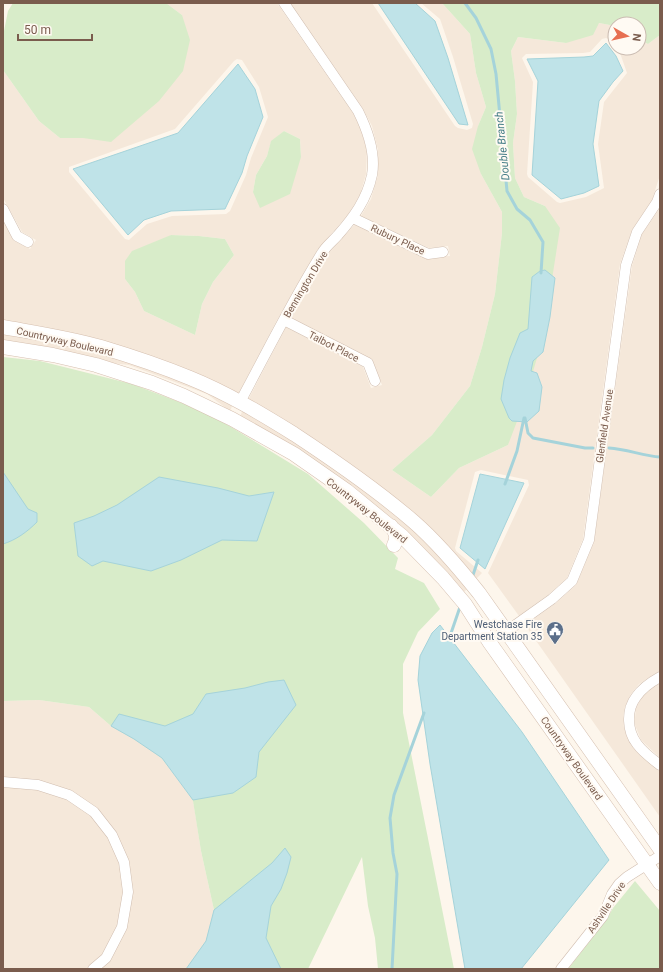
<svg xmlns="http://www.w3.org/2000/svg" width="663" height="972" viewBox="0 0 663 972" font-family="Roboto,sans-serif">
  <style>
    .residential { fill: #f5e8da; fill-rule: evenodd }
    .green { fill: #d8ecc9 }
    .water { fill: #bfe3e8; stroke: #a5d3da }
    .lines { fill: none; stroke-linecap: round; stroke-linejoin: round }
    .stream { stroke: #a5d3da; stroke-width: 3 }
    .street-casing { stroke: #d1beb0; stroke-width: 11 }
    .secondary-casing { stroke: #d6c0b0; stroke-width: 15 }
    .street { stroke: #fff; stroke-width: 10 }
    .secondary { stroke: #fff; stroke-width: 14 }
    .labels { text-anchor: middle; stroke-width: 4; stroke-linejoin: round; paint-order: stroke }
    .street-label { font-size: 10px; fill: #7a5c4d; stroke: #fffaf3 }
    .service-label { font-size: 10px; fill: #4e5e75; stroke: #fffaf3; text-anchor: end }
    .water-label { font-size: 11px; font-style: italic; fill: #437c86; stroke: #fffaf3 }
  </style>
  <rect width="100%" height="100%" fill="#fdf6ec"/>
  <path class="residential" d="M166 3H277L353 113 361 129 367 151 366 174 360 195 348 215 318 249 276 322 238 395 3 322V221L14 240 30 249 36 240 22 232 3 198V70L39 121 60 138H83L182 15ZM237 59 242 60 259 87 268 117 251 158 246 175 230 211 226 214 172 216 147 224 131 238 129 240 125 239 69 172V167L175 129 234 61ZM284 131 300 139 301 157 253 192 256 175 267 156 271 142ZM171 235 199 236 225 239 234 255 213 282 202 304 195 335 144 311 135 292 125 279Z
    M290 3H372L455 126 458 128 467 130 472 128 473 124 453 57 440 19 421 3H442L470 34 476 73 486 107 478 126 481 174 502 212V233L495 294 482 347 470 386 432 435 392 470 431 497 459 468 508 445 545 206 524 197 515 178 513 143 517 114 515 81 511 51 518 37 566 43 599 23 615 26V47L610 40 606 38 602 39 590 52 583 53 526 54 522 58 533 82 527 174 528 177 557 202 560 203 586 197 604 188 598 144 604 102 627 73 620 53 616 48H639V39L648 44 660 35V175L652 200 632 230 620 264 583 539 567 578 548 595 519 616 488 573 529 485 528 480 481 470 475 472 455 548 456 551 482 573 475 580 461 562 248 400 286 327 363 367 371 388 382 385 373 362 370 359 291 318 328 254 355 224 425 258 450 256 448 246 429 248 361 216 371 199 378 175V150L372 126 363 109Z
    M660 208V671L639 684 631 694 626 704 623 716 624 727 631 745 637 752 660 772V817L525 625 556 603 576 585 594 542 632 266 642 234Z
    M3 333 99 352 156 371 233 404 230 411 207 394 129 365 103 362 3 342Z
    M243 409 323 459 410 526 452 569 468 588 463 593 448 575 240 417Z
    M660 683V758L641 740 635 725V718L636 708 640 700 647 692Z
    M39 700 89 707 111 726 134 739 162 758 193 800 201 851 214 910 206 941 186 969H3V701Z"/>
  <path class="green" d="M13 3H166L182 15 190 40 183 71 159 101 111 142 83 138H60L39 121 3 70V36L8 11Z
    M442 3H660V35L648 44 639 39V24H615V26L599 23 593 35 566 43 518 37 511 51 515 81 517 114 513 143 515 178 524 197 545 206 560 228 543 337 524 403 508 445 459 468 431 497 392 470 432 435 470 386 482 347 495 294 502 233V212L481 174 472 149 478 126 486 107 476 73 470 34Z
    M284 131 300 139 301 157 290 194 260 208 253 192 256 175 267 156 271 141Z
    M171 235 199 236 225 239 234 255 213 282 202 304 195 335 144 311 135 292 125 279V261L132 251Z
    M3 357 40 361 132 384 208 413 308 474 364 523 398 558 395 569 424 583 440 609 418 632 403 664V713L454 969H378L375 938 368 906 362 857 308 969H186L206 941 214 910 201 851 193 801 183 785 162 758 134 739 111 726 89 707 39 700 3 701Z
    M635 881 660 911V969H568L607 919 613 908Z"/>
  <path class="water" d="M378 3H415L435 21 448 58 468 125 459 124Z
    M606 43 616 56 623 71 613 82 599 101 593 144 599 186 584 193 561 199 532 175 538 81 527 59 584 57 593 56Z
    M238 64 255 89 263 117 247 156 242 173 225 209 171 211 144 220 128 235 73 169 178 133Z
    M545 270 555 278 550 317 543 352 533 361 531 371 537 373 542 387 539 411 527 422 512 421 509 418 501 399 504 380 510 358 520 333 528 329 532 277 540 271Z
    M3 472 28 509 37 513V522C27 532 16 540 3 544Z
    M480 474 524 483 485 569 460 548Z
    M159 477 218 488 249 496 274 492 257 541 222 540 181 560 151 571 103 561 92 566 78 556 74 523 94 516 117 505Z
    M440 625 522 732 609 860 521 969H465L430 764 418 680 420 656 432 633Z
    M284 680 296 705 259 752 256 777 233 793 193 800 162 758 134 739 111 726 119 714 165 726 193 714 206 694 245 688 268 682Z
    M285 848 291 857 287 873 281 889 271 906 266 938 281 969H186L206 941 214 910 272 863Z"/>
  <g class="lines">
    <path class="stream" d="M465 3 476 18 491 49 496 74 507 191 517 209 530 220 543 242 541 273
      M525 418 528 433 533 438 585 448H593
      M609 448C627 449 643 456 660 457
      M505 484 517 451 524 418
      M472 578 478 560
      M449 639 460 607
      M392 969 397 874 393 853 390 818 394 795 424 713"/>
    <defs>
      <path id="street" d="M3 209 17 236 28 242
        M353 218 428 254 443 252
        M284 320 368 363 375 381
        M240 402C267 352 292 301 322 253 326 246 333 241 338 235 354 217 367 199 372 175 376 153 368 131 358 111L284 3
        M507 631 552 599 572 581 589 540 626 265 637 232 657 202 660 194
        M660 677C651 682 642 688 636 697 626 710 627 731 637 744 643 752 652 759 660 765
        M3 782 38 785 69 795 94 812 112 835 124 862 128 892 122 927 106 958 93 969
        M561 969 603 916 612 894 619 884 627 877 660 856"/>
      <path id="secondary" d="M3 327C36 333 69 338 101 347 131 356 161 366 190 378 227 393 260 413 294 434 335 461 376 489 414 522 438 543 459 568 479 593L660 849
        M3 347 53 355 96 365 152 383 184 396 232 419 294 454 347 491 402 536 443 578 465 604 490 643 660 883
        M391 526C396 533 398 537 394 545"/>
    </defs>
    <use href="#street" class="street-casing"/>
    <use href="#secondary" class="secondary-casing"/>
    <use href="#street" class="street"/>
    <use href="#secondary" class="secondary"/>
  </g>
  <defs>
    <symbol id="civic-pin" viewBox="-11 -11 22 30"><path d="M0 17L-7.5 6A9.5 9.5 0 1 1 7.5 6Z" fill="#5c6f8a" stroke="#fffaf3"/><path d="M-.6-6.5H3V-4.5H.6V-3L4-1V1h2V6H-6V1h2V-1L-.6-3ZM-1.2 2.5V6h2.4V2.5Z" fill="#fff"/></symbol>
  </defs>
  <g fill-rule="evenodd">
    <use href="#civic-pin" x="545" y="620" width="20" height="27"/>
  </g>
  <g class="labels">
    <g class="street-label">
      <text transform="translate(398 239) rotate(25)" y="4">Rubury Place</text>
      <text transform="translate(305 284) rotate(-59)" y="4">Bennington Drive</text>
      <text transform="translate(65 341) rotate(13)" y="4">Countryway Boulevard</text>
      <text transform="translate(334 346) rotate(27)" y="4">Talbot Place</text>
      <text transform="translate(604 426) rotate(-82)" y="4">Glenfield Avenue</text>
      <text transform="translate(367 510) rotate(38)" y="4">Countryway Boulevard</text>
      <text transform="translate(572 758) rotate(55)" y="4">Countryway Boulevard</text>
      <text transform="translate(606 907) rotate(-56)" y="4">Ashville Drive</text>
    </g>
    <g class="service-label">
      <text x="542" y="628">Westchase Fire<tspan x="542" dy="12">Department Station 35</tspan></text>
    </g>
    <g class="water-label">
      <text transform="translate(502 146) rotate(-96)" y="4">Double Branch</text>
    </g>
  </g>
  <rect width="663" height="972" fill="none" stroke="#7a5c4d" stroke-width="8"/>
  <g transform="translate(627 36) rotate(98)"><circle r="19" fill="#fffaf3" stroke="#cabbb1"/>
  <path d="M0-3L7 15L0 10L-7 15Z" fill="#e76f51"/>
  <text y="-6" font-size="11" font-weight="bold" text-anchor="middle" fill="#7a5c4d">N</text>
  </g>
  <path d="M18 34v6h74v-6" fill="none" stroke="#7a5c4d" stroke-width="2"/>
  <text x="24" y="34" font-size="12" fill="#7a5c4d" stroke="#fffaf3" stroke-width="3" paint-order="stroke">50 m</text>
</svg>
